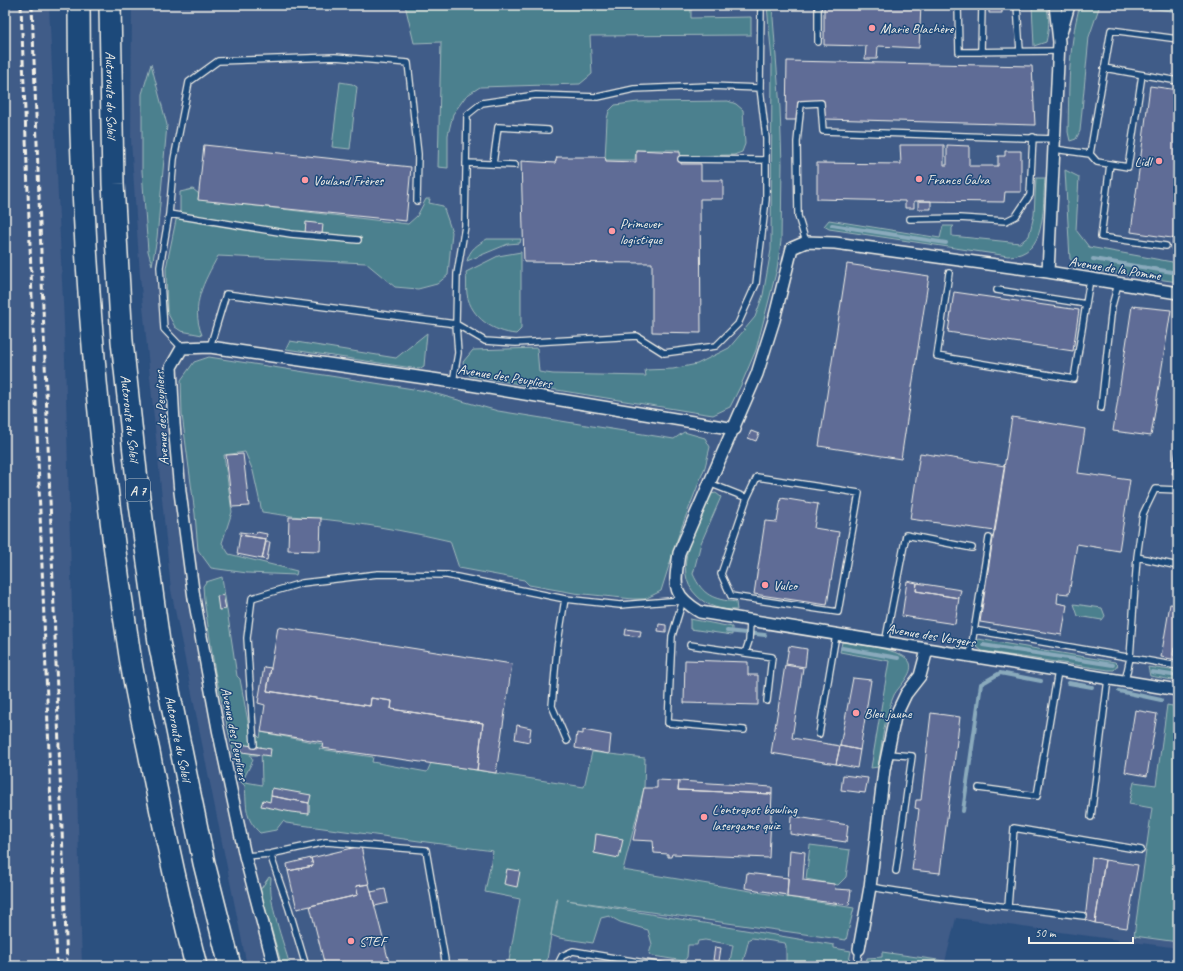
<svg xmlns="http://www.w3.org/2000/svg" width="1183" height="971" viewBox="0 0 1183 971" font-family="Caveat,sans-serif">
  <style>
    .built { fill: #3f5b88 }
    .green { fill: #4b808e; stroke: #a0b8bb }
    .water { fill: #447b9f; stroke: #8aaabc }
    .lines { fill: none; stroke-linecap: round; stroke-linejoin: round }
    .stream { stroke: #8aaabc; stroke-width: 4 }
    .building { fill: #5f6c96; stroke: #f4f1e8 }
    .lane-casing { stroke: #f4f1e8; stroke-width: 8 }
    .street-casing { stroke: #f4f1e8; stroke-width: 14 }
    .highway-casing { stroke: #f4f1e8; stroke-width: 24 }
    .lane { stroke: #1f4a7a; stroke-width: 5.5 }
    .street { stroke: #1f4a7a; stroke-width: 11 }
    .highway { stroke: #1f4a7a; stroke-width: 21 }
    .rail { stroke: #f4f1e8; stroke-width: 3; stroke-dasharray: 6 3; stroke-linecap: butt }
    .poi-dot { fill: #ff9aa2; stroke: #1f4a7a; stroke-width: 1.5 }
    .labels { text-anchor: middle; stroke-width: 3; stroke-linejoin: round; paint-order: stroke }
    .shield { fill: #1f4a7a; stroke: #b4bfc7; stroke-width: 1 }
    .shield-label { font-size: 13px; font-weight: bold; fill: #f4f1e8 }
    .poi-label { font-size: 14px; fill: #f4f1e8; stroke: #1f4a7a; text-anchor: start }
    .street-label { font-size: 14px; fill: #f4f1e8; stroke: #1f4a7a }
  </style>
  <rect width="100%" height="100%" fill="#2b507f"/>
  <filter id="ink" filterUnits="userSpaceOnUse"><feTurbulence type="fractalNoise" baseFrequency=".025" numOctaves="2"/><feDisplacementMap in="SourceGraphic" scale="8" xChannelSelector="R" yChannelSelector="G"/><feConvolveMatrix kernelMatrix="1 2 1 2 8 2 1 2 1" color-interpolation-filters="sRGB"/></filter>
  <g filter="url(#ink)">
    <path class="built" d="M5 5H49L64 323 82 966H5Z
      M132 5H1178V948L956 918 944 966H247L171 590 140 276 131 140Z"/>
    <path class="green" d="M405 5H691V18L751 17V35L590 36 592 74 580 84 480 87 466 96 453 114 448 135V168L438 167 441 42 414 43Z
      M767 5H772L780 108 782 164 781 241 777 269 756 350 741 385 730 407 713 415 693 412 470 376 466 370 463 362 473 350 537 348 539 372 553 374 646 376 645 370 673 369 697 364 729 348 755 317 763 295 771 250 772 61Z
      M1032 5H1046C1050 17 1049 30 1046 42L1034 46Z
      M1080 5H1100L1089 37 1080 131 1076 139 1070 141 1068 132C1069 89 1068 47 1080 5Z
      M151 64 167 125 157 238 152 265 148 251 142 171V94Z
      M340 82 352 84 357 87 350 149 332 147Z
      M728 101 736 104 743 110 745 144 742 152 734 155 680 156 679 150H636L635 160H605L607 119 609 111 615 105 638 102Z
      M1065 170 1079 177 1076 230 1089 247 1178 263V282L1081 268 1070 259Z
      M1036 178H1045C1042 208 1048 256 1008 256L829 229 824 226 829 220 940 238 943 226H954L952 228V236L1020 243 1029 236 1034 215Z
      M193 189 199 194 198 199 408 224 417 216 426 199H430L429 203 443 206 452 232 448 275 437 284 418 289 395 287 366 263 218 256C204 282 190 305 202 335L181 331 175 327 167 312 166 268 176 220 180 211V192Z
      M487 239H521L520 243 508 244 467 261C470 249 477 245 487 239Z
      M521 252V329L516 334C494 332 471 318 467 294 466 287 467 279 466 272L498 256Z
      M427 333 424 366 419 369 286 349 290 341 396 358Z
      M209 357 426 391 498 411 674 439 684 432 705 438 710 447 705 467 679 534 661 591 645 599H633L574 593 529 585 524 580 459 568 450 541C416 533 382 527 347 522 319 518 290 517 262 512L253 471 245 452 224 455 232 512 222 543 229 554 297 571 296 575 247 573 211 568 198 550 195 514 182 415 181 380 194 362Z
      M716 493 721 497 701 543 693 574C703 596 713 599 736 602L737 610C721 610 708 607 697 596 670 570 697 526 708 498L711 494Z
      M222 577 237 676 240 679 249 727 260 738 261 732 323 744 319 749 373 757 372 762 427 772 431 763 584 787 592 752 645 758 644 788 623 870 854 908 846 940 567 900 834 945V948L851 951 848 966H786V946L785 943 752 938 749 939 742 966H729L733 945 705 940 698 941 697 945H688L687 957 684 961 653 956 649 954 652 944 648 930 620 922 609 916 601 918 593 943 559 938 551 935 558 898H557L546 966H508L520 899 485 892 493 851 286 823 283 821 276 830 260 833C244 818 247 807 245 786L240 781 262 785 261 746 260 755H250L253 760 244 778 238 774 215 672 204 600 203 586 206 582Z
      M1074 604 1102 608 1105 616 1102 620 1078 616Z
      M690 619 732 627V635L690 629Z
      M978 639 1115 662 1118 665 1114 670H1109L982 651 976 646Z
      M842 642C856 644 905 649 910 663 914 674 898 687 894 695 884 717 882 744 878 767L871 768 889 661 840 652Z
      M1148 667 1178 671V681L1150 676Z
      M1167 705 1178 707V942L1134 936 1152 808 1129 804 1134 782 1156 785Z
      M810 845 850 850 846 877 838 885 806 879Z
      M269 877 271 878C268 904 283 940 290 966H282L260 890Z
      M882 952 945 961 944 966H866L867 958 882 957Z"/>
    <path class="water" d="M1134 5H1178V12L1134 6Z"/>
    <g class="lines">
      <path class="stream" d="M832 225 946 243
        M1093 259 1178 273
        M727 631 765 635
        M983 645 1113 665
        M842 648 898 658
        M1152 672 1178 676
        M1069 683 1092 687
        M1119 691 1161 700
        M963 811 981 684 1000 673 1041 681"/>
    </g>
    <path class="building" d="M824 5H921L919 48 878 46 877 59H865L866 46 824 45Z
      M989 5H1002V13H989Z
      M787 61 1032 66 1035 125 825 119 822 100 798 102 797 120H786Z
      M1150 86 1178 90V239L1131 232Z
      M204 145 411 167 406 221 198 200Z
      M900 145H944V165H947V145L969 146V166H998V156H1005V151H1021V192H1005L1004 202 914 201V208H905V201L817 199V163L901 164Z
      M636 150 680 152 681 164H701V180H723V199H700L701 333 652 332V263L524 262 521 161 555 163 557 157H605L606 161 636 162Z
      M918 201H931V209H918Z
      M306 222 323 224 322 234 305 233Z
      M1173 238 1178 239V250H1172Z
      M847 264 929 276 901 459 819 446Z
      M954 292 1079 310 1073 351 948 332Z
      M1132 306 1171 310 1151 436 1113 431Z
      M1012 417 1085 429 1078 473 1130 480 1119 551 1077 544 1069 594 1058 593 1057 603 1067 605 1062 635 980 622Z
      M751 431 759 434 756 441 748 438Z
      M1178 436V474H1172Z
      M920 453 1005 466 995 531 910 519Z
      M243 454 249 506 232 507 226 455Z
      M781 498 818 504 814 528 839 532 827 605 754 594 765 521 777 522Z
      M289 517 321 518 320 551 288 550Z
      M240 532 256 534 257 532 267 534 266 539 240 535Z
      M240 535 266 539 262 559 237 554Z
      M266 542H270L267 560 262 559Z
      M907 581 917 583 916 591 959 598 955 624 902 616Z
      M917 583 961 590 959 598 916 591Z
      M223 595 226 609 219 610 217 596Z
      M1170 604 1178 605V619L1175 628 1178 629V648H1174L1173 655 1177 656V660L1161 657Z
      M659 624 666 625V632L658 631Z
      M278 627 512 664 496 773 477 770 483 723 391 709 392 701 371 698 370 706 267 691Z
      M626 629 641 631 640 637 625 635Z
      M789 646 807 649 805 667 786 664Z
      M685 660 748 662V675H758V705L684 703Z
      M785 665 803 668 792 738 840 746 836 764 771 753Z
      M264 667 271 668 267 691 370 706 371 698 392 701 391 709 483 723 477 770 322 748 323 742 261 732 265 705 258 703Z
      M853 678 871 680 860 750 840 746Z
      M1135 710 1157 714 1147 776 1125 772Z
      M931 713 960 717 940 873 912 870 919 809 915 808 916 800H921Z
      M517 725 531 728 529 742 515 739Z
      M583 730 611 735 609 754 575 748 577 733 583 734Z
      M240 744 271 749 270 756 242 752Z
      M840 746 860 750 857 768 836 764Z
      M843 775 868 778 865 793 841 790Z
      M657 780 679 781 678 790 772 794 769 858 672 854 671 857H668V854L654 853 653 841 633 840 644 788H657Z
      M679 781 772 787V794L678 790Z
      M272 788 311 795 309 803 271 796Z
      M271 796 309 803V814L291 812 261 806 263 800 270 802Z
      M791 816 848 825 846 842 790 834Z
      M596 834 623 839 619 858 594 853Z
      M361 846 369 884 356 886 358 895 297 909 288 871 313 866 311 858Z
      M790 850 805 852 803 880 834 884 835 889 851 890 849 905 787 897Z
      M1092 857 1105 860 1095 923 1085 920Z
      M311 858 313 866 288 871 287 864Z
      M1105 860 1138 865 1127 928 1095 923Z
      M507 869 520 871 517 887 504 884Z
      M747 873 788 878 787 895 745 888Z
      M369 884 390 966H325L310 906 358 895 356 886Z
      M385 889 388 903 375 906 371 892Z
      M715 947 721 948 719 961 713 960Z"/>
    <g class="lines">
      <defs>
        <path id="lane" d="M958 5 959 52 1059 51
          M1017 5 1020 51
          M818 42V5
          M981 52 982 5
          M1104 68 1178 81
          M760 88 761 5
          M1054 149 1090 154 1097 162 1128 167 1142 75
          M1090 154 1111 30 1178 39
          M681 159 766 160
          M466 163 515 165
          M493 164 498 127 548 130
          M1110 164 1101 237 1166 246
          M169 214 291 234 358 240
          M910 219 959 218 1006 221 1016 216 1030 195 1033 137
          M806 242 798 216 797 142 801 104 821 103 823 131 1055 139
          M949 273 937 356 1074 379 1090 279
          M997 290 1086 304
          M210 347 226 294 456 324 457 274 465 226 467 115 482 103 536 95 598 97 634 89 709 86 760 88 766 138V200L756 284 738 324 716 346 664 353 637 336 516 343 485 341 456 324 458 353 453 382
          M182 348 164 329 160 267 169 214 174 159 189 82 218 61 335 57 408 63 418 154 417 201
          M1101 408 1112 306 1118 284
          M709 483 747 498 721 574 731 596 838 612 859 493 757 477 747 498
          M1137 557 1143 514 1155 489 1178 490
          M565 599 557 648 552 706 567 741
          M974 630 1178 666
          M885 643 906 535 972 548
          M690 645 745 653 749 641 750 622
          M745 653 772 657 767 701
          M970 656 989 538
          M1125 681 1130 658 1137 557 1178 566
          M819 734 836 635
          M254 745 247 638 252 598 302 583 378 574 447 575 565 599 620 605 683 600 672 636 668 723 744 730
          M888 754 912 756 896 871
          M979 788 1037 796 1058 671
          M1091 817 1108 679
          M270 854 289 909 306 966
          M245 856 270 854 326 842 426 850 446 966
          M870 887 959 901 1084 916
          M1008 907 1014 828 1141 850
          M557 966 562 956 573 951 663 966
          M857 966 859 949"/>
        <path id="street" d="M1061 33 1069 5
          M1048 272 1059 42 1055 5
          M1178 293 1048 272 835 243 806 242 792 248 774 320 757 374 679 553C675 584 670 594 700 612L1178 690
          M859 949 870 887 884 770 895 717 906 694 920 676 927 650
          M274 966 245 856 218 729 194 598 180 492 174 424 171 367 182 348 210 347 453 382 735 429"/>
        <g id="highway">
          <path d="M79 5C79 223 96 440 130 656 135 688 142 720 149 752 163 824 178 895 196 966"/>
          <path id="s1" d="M110 5 113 184 122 341 138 490 159 642 204 863 230 966"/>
        </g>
      </defs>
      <use href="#lane" class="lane-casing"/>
      <use href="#street" class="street-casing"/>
      <use href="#highway" class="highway-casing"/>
      <use href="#lane" class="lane"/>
      <use href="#street" class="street"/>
      <use href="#highway" class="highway"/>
      <path class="rail" d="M21 5 57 966
        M32 5 67 966"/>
    </g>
  </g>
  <g class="poi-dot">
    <circle cx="872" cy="28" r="4"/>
    <circle cx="1159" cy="161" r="4"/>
    <circle cx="919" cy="179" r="4"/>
    <circle cx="305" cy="180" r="4"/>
    <circle cx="612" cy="231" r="4"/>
    <circle cx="765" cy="585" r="4"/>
    <circle cx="856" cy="713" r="4"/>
    <circle cx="704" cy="817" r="4"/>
    <circle cx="351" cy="941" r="4"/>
  </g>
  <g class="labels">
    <rect class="shield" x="126" y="479" width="24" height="22" rx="3"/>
    <g class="shield-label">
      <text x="138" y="495">A 7</text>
    </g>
    <g class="poi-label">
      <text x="880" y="33">Marie Blachère</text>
      <text x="1151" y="166" text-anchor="end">Lidl</text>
      <text x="927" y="184">France Galva</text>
      <text x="313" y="185">Vouland Frères</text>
      <text x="620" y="228">Primever<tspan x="620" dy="16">logistique</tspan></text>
      <text x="773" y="590">Vulco</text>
      <text x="864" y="718">Bleu jaune</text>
      <text x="712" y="814">L'entrepot bowling<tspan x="712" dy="16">lasergame quiz</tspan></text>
      <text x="359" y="946">STEF</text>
    </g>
    <g class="street-label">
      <text dy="5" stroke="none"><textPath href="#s1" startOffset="90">Autoroute du Soleil</textPath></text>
      <text transform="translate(1115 268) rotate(9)" y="5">Avenue de la Pomme</text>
      <text transform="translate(505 376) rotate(9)" y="5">Avenue des Peupliers</text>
      <text dy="5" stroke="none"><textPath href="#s1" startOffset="414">Autoroute du Soleil</textPath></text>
      <text transform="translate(161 418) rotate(-93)" y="5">Avenue des Peupliers</text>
      <text transform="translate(931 635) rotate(9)" y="5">Avenue des Vergers</text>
      <text transform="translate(235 734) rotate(79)" y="5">Avenue des Peupliers</text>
      <text dy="5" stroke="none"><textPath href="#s1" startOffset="738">Autoroute du Soleil</textPath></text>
    </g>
  </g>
  <rect width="1183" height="971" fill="none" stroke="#1f4a7a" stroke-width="20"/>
  <rect x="10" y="10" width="1163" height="951" fill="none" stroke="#f4f1e8" stroke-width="1.5" filter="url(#ink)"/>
  <path d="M1029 937v6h104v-6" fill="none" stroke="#f4f1e8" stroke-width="2"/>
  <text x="1035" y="937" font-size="12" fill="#f4f1e8" stroke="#1f4a7a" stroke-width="3" paint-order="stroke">50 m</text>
</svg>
